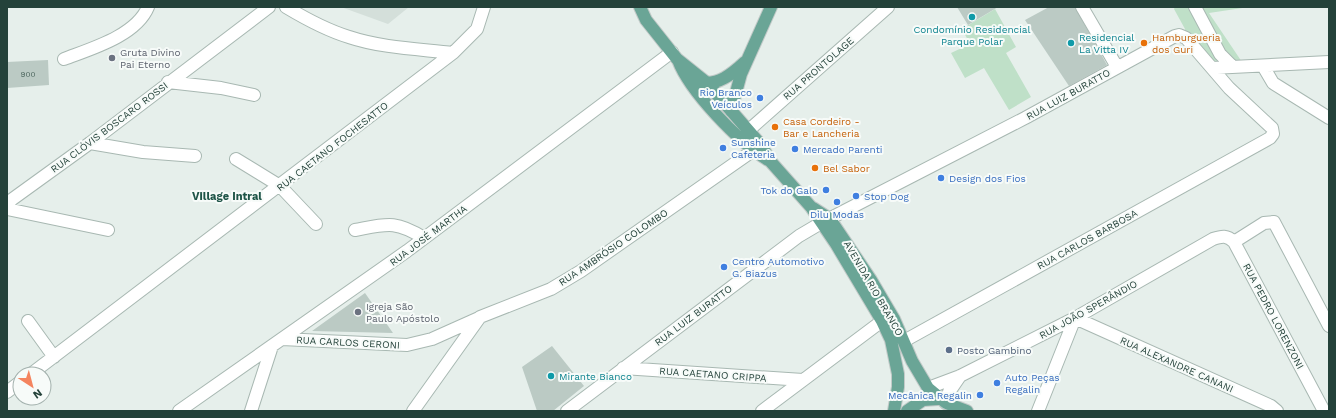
<svg xmlns="http://www.w3.org/2000/svg" width="1336" height="418" viewBox="0 0 1336 418" font-family="'Work Sans',sans-serif">
  <style>
    .built { fill: #d4dfda }
    .green { fill: #bfe0c8 }
    .building { fill: #bbcac4 }
    .lines { fill: none; stroke-linecap: round; stroke-linejoin: round }
    .minor-casing { stroke: #a8b8b2; stroke-width: 14 }
    .major-casing { stroke: #c2cac8; stroke-width: 14 }
    .minor { stroke: #fff; stroke-width: 12 }
    .major { stroke: #6aa596; stroke-width: 12 }
    .culture-dot { fill: #0f9aa8; stroke: #f7fbf9; stroke-width: 1.5 }
    .food-dot { fill: #e8710a; stroke: #f7fbf9; stroke-width: 1.5 }
    .worship-dot { fill: #6b7280; stroke: #f7fbf9; stroke-width: 1.5 }
    .shop-dot { fill: #3f7fe0; stroke: #f7fbf9; stroke-width: 1.5 }
    .service-dot { fill: #5c6f8a; stroke: #f7fbf9; stroke-width: 1.5 }
    .labels { text-anchor: middle; stroke-width: 4; stroke-linejoin: round; paint-order: stroke }
    .number-label { font-size: 8px; fill: #4a645c }
    .culture-label { font-size: 10px; fill: #0d838f; stroke: #f7fbf9; text-anchor: start }
    .food-label { font-size: 10px; fill: #c56008; stroke: #f7fbf9; text-anchor: start }
    .worship-label { font-size: 10px; fill: #5b616d; stroke: #f7fbf9; text-anchor: start }
    .street-label { font-size: 10px; fill: #24423a; stroke: #f7fbf9 }
    .shop-label { font-size: 10px; fill: #366cbe; stroke: #f7fbf9; text-anchor: start }
    .service-label { font-size: 10px; fill: #4e5e75; stroke: #f7fbf9; text-anchor: start }
    .neighbourhood-label { font-size: 11px; font-weight: bold; fill: #1f5548; stroke: #f7fbf9 }
  </style>
  <rect width="100%" height="100%" fill="#e6efeb"/>
  <path class="built" d="M341 7H409L388 24Z"/>
  <path class="green" d="M1175 7H1249L1209 13 1242 62H1211L1183 36 1185 29 1174 9Z
    M995 9 1016 47 1006 53 1031 97 1009 110 984 68 965 78 951 53 970 44 962 29Z"/>
  <path class="building" d="M957 7H998L968 25Z
    M1049 7H1075L1107 65 1069 86 1025 20Z
    M48 60 49 85 7 88V62Z
    M365 293 393 333 312 331Z
    M552 346 584 386 553 411H537L522 367Z"/>
  <g class="lines">
    <defs>
      <path id="minor" d="M286 7C306 19 326 30 349 37 382 48 419 49 453 53
        M1082 7 1117 67
        M1195 7 1220 54 1232 66
        M64 59C90 49 136 36 148 7
        M1263 66 1273 83 1329 118
        M1212 68 1329 62
        M168 82 221 88 254 95
        M741 137 888 7
        M90 143 143 152 195 156
        M236 159 280 186 316 224
        M7 203 90 143 269 7
        M7 209 108 230
        M355 230C387 224 395 220 424 238
        M1234 242 1264 223 1274 222 1329 326
        M28 321 54 357
        M282 339 407 345 432 339 479 318
        M623 368 803 380
        M31 374 453 53 477 29 484 7
        M928 388 960 376 1075 318 1213 239C1222 236 1227 235 1234 242L1324 411
        M7 392 20 382
        M946 403 949 392 960 376
        M179 411 407 251 672 52
        M251 411 272 346
        M413 411 480 317 551 289 581 271 761 145
        M567 411 799 236 821 223 1025 118 1175 36 1179 35 1186 38 1229 88 1272 128 1273 134 1270 138 904 341
        M762 411 882 321
        M1038 411 1075 318 1271 406 1277 411"/>
      <path id="major" d="M640 7 646 20 677 59 707 83 761 145 771 162 811 207 836 244 882 321 891 340 898 374V387L894 411
        M678 60C690 92 739 142 768 160
        M700 82C718 86 732 74 745 62
        M731 111 741 74 771 7
        M813 208 830 219 871 280 894 319 912 361 928 388 946 403 967 411
        M907 411 923 400 938 399"/>
    </defs>
    <use href="#minor" class="minor-casing"/>
    <use href="#major" class="major-casing"/>
    <use href="#minor" class="minor"/>
    <use href="#major" class="major"/>
  </g>
  <g class="culture-dot">
    <circle cx="972" cy="17" r="4"/>
    <circle cx="1071" cy="43" r="4"/>
    <circle cx="551" cy="376" r="4"/>
  </g>
  <g class="food-dot">
    <circle cx="1144" cy="43" r="4"/>
    <circle cx="775" cy="127" r="4"/>
    <circle cx="815" cy="168" r="4"/>
  </g>
  <g class="worship-dot">
    <circle cx="112" cy="58" r="4"/>
    <circle cx="358" cy="312" r="4"/>
  </g>
  <g class="shop-dot">
    <circle cx="760" cy="98" r="4"/>
    <circle cx="723" cy="148" r="4"/>
    <circle cx="795" cy="149" r="4"/>
    <circle cx="941" cy="178" r="4"/>
    <circle cx="826" cy="190" r="4"/>
    <circle cx="856" cy="196" r="4"/>
    <circle cx="837" cy="202" r="4"/>
    <circle cx="724" cy="267" r="4"/>
    <circle cx="997" cy="383" r="4"/>
    <circle cx="980" cy="395" r="4"/>
  </g>
  <circle class="service-dot" cx="949" cy="350" r="4"/>
  <g class="labels">
    <g class="number-label">
      <text x="28" y="77">900</text>
    </g>
    <g class="culture-label">
      <text x="972" y="33" text-anchor="middle">Condomínio Residencial<tspan x="972" dy="12">Parque Polar</tspan></text>
      <text x="1079" y="41">Residencial<tspan x="1079" dy="12">La Vitta IV</tspan></text>
      <text x="559" y="380">Mirante Bianco</text>
    </g>
    <g class="food-label">
      <text x="1152" y="41">Hamburgueria<tspan x="1152" dy="12">dos Guri</tspan></text>
      <text x="783" y="125">Casa Cordeiro -<tspan x="783" dy="12">Bar e Lancheria</tspan></text>
      <text x="823" y="172">Bel Sabor</text>
    </g>
    <g class="worship-label">
      <text x="120" y="56">Gruta Divino<tspan x="120" dy="12">Pai Eterno</tspan></text>
      <text x="366" y="310">Igreja São<tspan x="366" dy="12">Paulo Apóstolo</tspan></text>
    </g>
    <g class="street-label">
      <text transform="translate(818 68) rotate(-41)" y="4">RUA PRONTOLAGE</text>
      <text transform="translate(1068 94) rotate(-29)" y="4">RUA LUIZ BURATTO</text>
      <text transform="translate(109 127) rotate(-37)" y="4">RUA CLÓVIS BOSCARO ROSSI</text>
      <text transform="translate(332 146) rotate(-38)" y="4">RUA CAETANO FOCHESATTO</text>
      <text transform="translate(428 235) rotate(-37)" y="4">RUA JOSÉ MARTHA</text>
      <text transform="translate(1087 239) rotate(-29)" y="4">RUA CARLOS BARBOSA</text>
      <text transform="translate(613 247) rotate(-34)" y="4">RUA AMBRÓSIO COLOMBO</text>
      <text transform="translate(874 288) rotate(60)" y="4">AVENIDA RIO BRANCO</text>
      <text transform="translate(1088 309) rotate(-29)" y="4">RUA JOÃO SPERÂNDIO</text>
      <text transform="translate(693 315) rotate(-37)" y="4">RUA LUIZ BURATTO</text>
      <text transform="translate(1274 316) rotate(62)" y="4">RUA PEDRO LORENZONI</text>
      <text transform="translate(348 342) rotate(3)" y="4">RUA CARLOS CERONI</text>
      <text transform="translate(1177 364) rotate(24)" y="4">RUA ALEXANDRE CANANI</text>
      <text transform="translate(713 374) rotate(4)" y="4">RUA CAETANO CRIPPA</text>
    </g>
    <g class="shop-label">
      <text x="752" y="96" text-anchor="end">Rio Branco<tspan x="752" dy="12">Veículos</tspan></text>
      <text x="731" y="146">Sunshine<tspan x="731" dy="12">Cafeteria</tspan></text>
      <text x="803" y="153">Mercado Parenti</text>
      <text x="949" y="182">Design dos Fios</text>
      <text x="818" y="194" text-anchor="end">Tok do Galo</text>
      <text x="864" y="200">Stop Dog</text>
      <text x="837" y="218" text-anchor="middle">Dilu Modas</text>
      <text x="732" y="265">Centro Automotivo<tspan x="732" dy="12">G. Biazus</tspan></text>
      <text x="1005" y="381">Auto Peças<tspan x="1005" dy="12">Regalin</tspan></text>
      <text x="972" y="399" text-anchor="end">Mecânica Regalin</text>
    </g>
    <g class="service-label">
      <text x="957" y="354">Posto Gambino</text>
    </g>
    <g class="neighbourhood-label">
      <text x="227" y="200">Village Intral</text>
    </g>
  </g>
  <rect width="1336" height="418" fill="none" stroke="#24423a" stroke-width="16"/>
  <g transform="translate(32 386) rotate(144)"><circle r="19" fill="#f7fbf9" stroke="#a3b1ad"/>
  <path d="M0-3L7 15L0 10L-7 15Z" fill="#f4845f"/>
  <text y="-6" font-size="11" font-weight="bold" text-anchor="middle" fill="#24423a">N</text>
  </g>
</svg>
